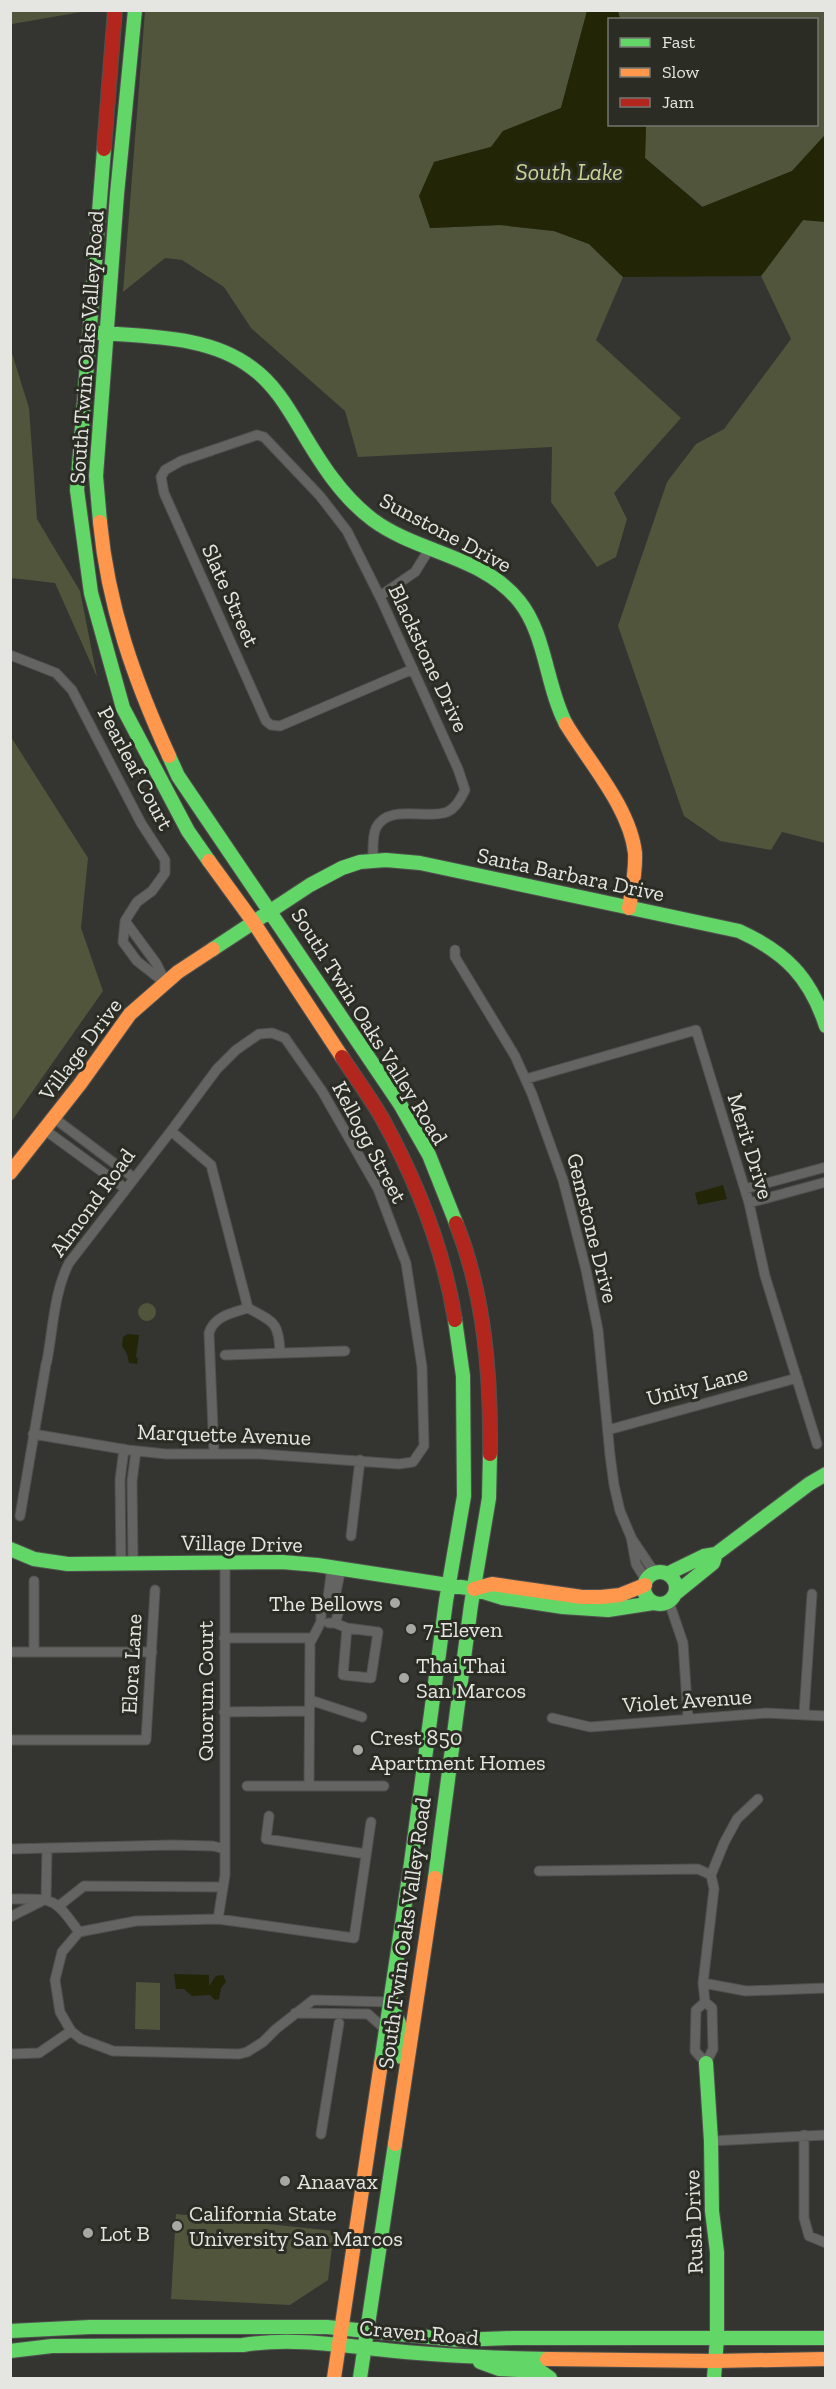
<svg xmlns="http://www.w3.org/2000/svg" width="836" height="2389" viewBox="0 0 836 2389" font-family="'Zilla Slab',serif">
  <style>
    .green { fill: #51553b }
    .water { fill: #222606 }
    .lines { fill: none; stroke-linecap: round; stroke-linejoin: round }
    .street-casing { stroke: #50514e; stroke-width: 11 }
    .fast-casing { stroke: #50514e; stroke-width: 16 }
    .slow-casing { stroke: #50514e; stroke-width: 16 }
    .jam-casing { stroke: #50514e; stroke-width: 16 }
    .street { stroke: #646462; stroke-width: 9 }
    .fast { stroke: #63d668; stroke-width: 14 }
    .slow { stroke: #ff974d; stroke-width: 14 }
    .jam { stroke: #b3261e; stroke-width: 14 }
    .poi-dot { fill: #a7a8a3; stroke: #2b2d25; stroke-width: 2 }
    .labels { text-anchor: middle; stroke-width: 6; stroke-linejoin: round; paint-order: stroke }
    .street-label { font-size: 22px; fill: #e5e6e1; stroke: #2b2d25 }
    .poi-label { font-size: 22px; fill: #e5e6e1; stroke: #2b2d25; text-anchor: start }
    .water-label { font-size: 24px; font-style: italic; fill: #c9d495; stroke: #2b2d25 }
  </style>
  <rect width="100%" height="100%" fill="#343531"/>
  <path class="green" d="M11 10H87V11L12 24 11 63Z
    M145 11H587L561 108 503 131 491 147 434 162 431 228 500 225 554 231 589 244 623 277 596 340 681 418 614 493 627 519 616 557 597 567 551 502 552 447 358 457 345 411 251 328 224 287 182 260 165 258 123 292Z
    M618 11H825V135L792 171 703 207 645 158 646 125 816 124V20H620Z
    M825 219V843L782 832 771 850 720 841 684 816 618 626 667 482 696 444 724 429 791 339 761 276 803 220 824 221Z
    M10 347 29 408 37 519 80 591 97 677 55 583 11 578Z
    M11 737 88 858 81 928 103 991 11 1122Z
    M138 1312a9 9 0 1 1 18 0a9 9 0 1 1-18 0Z
    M136 1982 160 1983V2030L135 2029Z
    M176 2214 334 2231 328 2280 290 2305 171 2299Z"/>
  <path class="water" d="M587 11H618L620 19 610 20V124L646 125 645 158 702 207 792 171 825 135V222L803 220 761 276 623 277 589 244 554 231 500 225 430 228 419 196 434 162 491 147 503 131 561 108Z
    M723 1185 727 1199 698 1205 695 1193Z
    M128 1334 139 1335 136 1357 138 1358 137 1364 129 1363 127 1354 122 1346 123 1337Z
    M174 1974 209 1975V1986L216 1976 223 1975 226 1982 221 1988 219 1999 215 2000 210 1995 192 1996 184 1989H176Z"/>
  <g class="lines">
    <defs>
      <path id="street" d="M380 596 415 572 430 548
        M10 655 56 673 72 690 141 823 165 860V873L152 891 137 902 125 921 123 942 137 961 165 983
        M373 861C373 851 372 836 376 828 388 803 427 820 447 812 456 808 461 798 465 790L458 769 381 599 347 531 320 496 264 437 257 435 181 461 165 470 161 477 164 493 266 721 271 725 280 726 413 669
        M125 921 156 963 165 981
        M455 950V957L515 1056 532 1094 563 1180 586 1270 598 1330 610 1455 614 1485 620 1511 631 1537 636 1564 646 1580
        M526 1079 696 1030 749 1203 765 1276 817 1444
        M54 1118 134 1178
        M45 1130 126 1189
        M171 1131 211 1165 248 1308
        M745 1189 826 1167
        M749 1203 826 1182
        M248 1308C274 1322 279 1322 280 1353
        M225 1355 345 1351
        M608 1430 797 1378
        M214 1453 209 1333C214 1316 232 1313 248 1308
        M20 1516C29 1465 37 1415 46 1364L47 1361C53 1329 54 1292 69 1263L171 1131 217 1069 236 1050 259 1034 272 1033 285 1038 322 1091 378 1189 406 1263 422 1367 424 1446 413 1462 399 1464 260 1454H166L128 1450 33 1434
        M351 1536 360 1460
        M632 1539 655 1573
        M121 1563 120 1480 124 1449
        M133 1563 132 1481 136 1451
        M669 1602 683 1643 688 1718
        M329 1623H335L338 1614 334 1602 341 1568
        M335 1623 347 1628 378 1632 371 1678 343 1675 347 1628
        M224 1638H312
        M10 1652H152
        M34 1652V1581
        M310 1700 362 1717
        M224 1712 309 1711
        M804 1714 812 1594
        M552 1718 590 1727 766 1713 826 1716
        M10 1740H146L155 1590
        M247 1786H384
        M309 1786 310 1643 321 1622V1608L327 1605 332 1567
        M269 1816 266 1839 366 1854
        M371 1822 354 1938 218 1919 136 1921 79 1932 62 1952 55 1980 60 2012 71 2031 81 2039 113 2051 239 2054 247 2052 263 2042 276 2029 313 2000 390 2002
        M10 1849 173 1845 213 1846 225 1849
        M539 1871 698 1869 711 1875
        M711 1875 724 1843 737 1819 758 1799
        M10 1899C54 1899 53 1896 79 1932
        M60 1905 84 1886 223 1887
        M10 1917 46 1899 47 1849
        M218 1919 225 1875V1563
        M703 1983 746 1991 826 1988
        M705 2002 696 2010 695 2051 706 2063 713 2049 712 2008 705 2002 703 1983 714 1889 711 1875
        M295 2013 368 2014 386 2030
        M10 2054 39 2053 71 2031
        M321 2134 339 2023
        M804 2135V2218L809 2236 826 2243
        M711 2141 826 2135"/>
      <path id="fast" d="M104 149 77 490 91 593 123 708 188 831 209 861
        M90 332C143 337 208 334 252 368 273 383 287 406 300 428 320 462 341 496 373 520 418 553 483 556 519 601 546 634 546 686 566 724
        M100 522 96 476 117 194 135 10
        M169 756 178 776 400 1104 429 1155 456 1223
        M213 949 310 885 342 868 360 862 386 860 420 863 739 931C785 952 810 977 826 1026
        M10 1549 34 1559 68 1564 282 1562 317 1565 474 1589 503 1598 563 1607 608 1610 653 1603
        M644 1588a16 16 0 1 1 32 0a16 16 0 1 1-32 0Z
        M667 1574 704 1556 716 1554
        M676 1593 713 1563 716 1554 809 1484 826 1474
        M435 1878 471 1605 489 1498 490 1454
        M390 2002 399 2023 401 2057
        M381 2063 411 1863 446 1601 464 1496 463 1376 455 1320
        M706 2063 711 2141 712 2211 717 2252V2338L714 2378
        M10 2331 90 2327H327L458 2340 512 2338H826
        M10 2351 52 2346 243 2345C293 2337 345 2346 395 2351 446 2356 496 2358 547 2359
        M480 2362 499 2369 540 2371 550 2378
        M360 2378 395 2144"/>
      <path id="slow" d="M100 522C108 606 134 679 169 756
        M566 724C589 762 630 808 635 853 636 871 632 890 629 908
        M209 861 254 923 342 1057
        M10 1173 80 1084 130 1014 178 972 213 949
        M474 1589 492 1584 582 1597H601L620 1595 645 1585
        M395 2144 435 1878
        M547 2359 714 2361 826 2359
        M334 2378 381 2063"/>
      <path id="jam" d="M104 149 115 10
        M342 1057C355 1077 370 1097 382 1118 416 1180 444 1250 455 1320
        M456 1223C485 1296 491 1377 490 1454"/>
    </defs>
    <use href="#street" class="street-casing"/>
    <use href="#fast" class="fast-casing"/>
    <use href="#slow" class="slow-casing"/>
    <use href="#jam" class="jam-casing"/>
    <use href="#street" class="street"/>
    <use href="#fast" class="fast"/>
    <use href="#slow" class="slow"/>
    <use href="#jam" class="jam"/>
  </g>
  <g class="poi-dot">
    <circle cx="395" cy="1603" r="6"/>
    <circle cx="411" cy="1629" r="6"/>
    <circle cx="404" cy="1678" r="6"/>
    <circle cx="358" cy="1750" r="6"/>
    <circle cx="285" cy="2181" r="6"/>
    <circle cx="177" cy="2226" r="6"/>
    <circle cx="88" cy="2233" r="6"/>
  </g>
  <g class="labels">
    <g class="street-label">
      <text transform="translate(86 347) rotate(-86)" y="8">South Twin Oaks Valley Road</text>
      <text transform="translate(446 532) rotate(28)" y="8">Sunstone Drive</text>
      <text transform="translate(231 595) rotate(66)" y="8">Slate Street</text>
      <text transform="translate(429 658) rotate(65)" y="8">Blackstone Drive</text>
      <text transform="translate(136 768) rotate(62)" y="8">Pearleaf Court</text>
      <text transform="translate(571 874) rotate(12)" y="8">Santa Barbara Drive</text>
      <text transform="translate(370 1026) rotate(58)" y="8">South Twin Oaks Valley Road</text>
      <text transform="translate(80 1049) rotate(-53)" y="8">Village Drive</text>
      <text transform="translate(370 1142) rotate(62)" y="8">Kellogg Street</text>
      <text transform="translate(751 1146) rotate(73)" y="8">Merit Drive</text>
      <text transform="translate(92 1202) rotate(-54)" y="8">Almond Road</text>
      <text transform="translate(593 1228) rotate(76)" y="8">Gemstone Drive</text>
      <text transform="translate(697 1385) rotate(-15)" y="8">Unity Lane</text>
      <text transform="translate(224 1434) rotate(2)" y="8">Marquette Avenue</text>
      <text transform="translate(242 1543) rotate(1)" y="8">Village Drive</text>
      <text transform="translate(131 1664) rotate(-87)" y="8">Elora Lane</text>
      <text transform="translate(205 1691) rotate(-90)" y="8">Quorum Court</text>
      <text transform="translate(687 1700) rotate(-4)" y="8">Violet Avenue</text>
      <text transform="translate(404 1933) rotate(-82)" y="8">South Twin Oaks Valley Road</text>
      <text transform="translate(693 2222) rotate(-92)" y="8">Rush Drive</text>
      <text transform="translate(419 2332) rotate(5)" y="8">Craven Road</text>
    </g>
    <g class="poi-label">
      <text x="383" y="1611" text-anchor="end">The Bellows</text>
      <text x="423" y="1637">7-Eleven</text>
      <text x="416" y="1673">Thai Thai<tspan x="416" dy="25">San Marcos</tspan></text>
      <text x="370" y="1745">Crest 850<tspan x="370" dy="25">Apartment Homes</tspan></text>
      <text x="297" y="2189">Anaavax</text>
      <text x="189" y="2221">California State<tspan x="189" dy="25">University San Marcos</tspan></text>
      <text x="100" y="2241">Lot B</text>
    </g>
    <g class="water-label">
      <text x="569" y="180">South Lake</text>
    </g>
  </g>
  <rect width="836" height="2389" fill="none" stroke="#e5e6e1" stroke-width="24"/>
  <rect x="608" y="18" width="210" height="108" fill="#2b2d25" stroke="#757770" stroke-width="1.5"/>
  <rect x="620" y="38" width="30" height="9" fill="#63d668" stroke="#757770" stroke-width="1.5"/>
  <text x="662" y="48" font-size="18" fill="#e5e6e1">Fast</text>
  <rect x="620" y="68" width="30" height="9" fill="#ff974d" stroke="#757770" stroke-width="1.5"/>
  <text x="662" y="78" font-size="18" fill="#e5e6e1">Slow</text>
  <rect x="620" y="98" width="30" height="9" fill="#b3261e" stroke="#757770" stroke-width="1.5"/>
  <text x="662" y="108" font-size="18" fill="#e5e6e1">Jam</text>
</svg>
